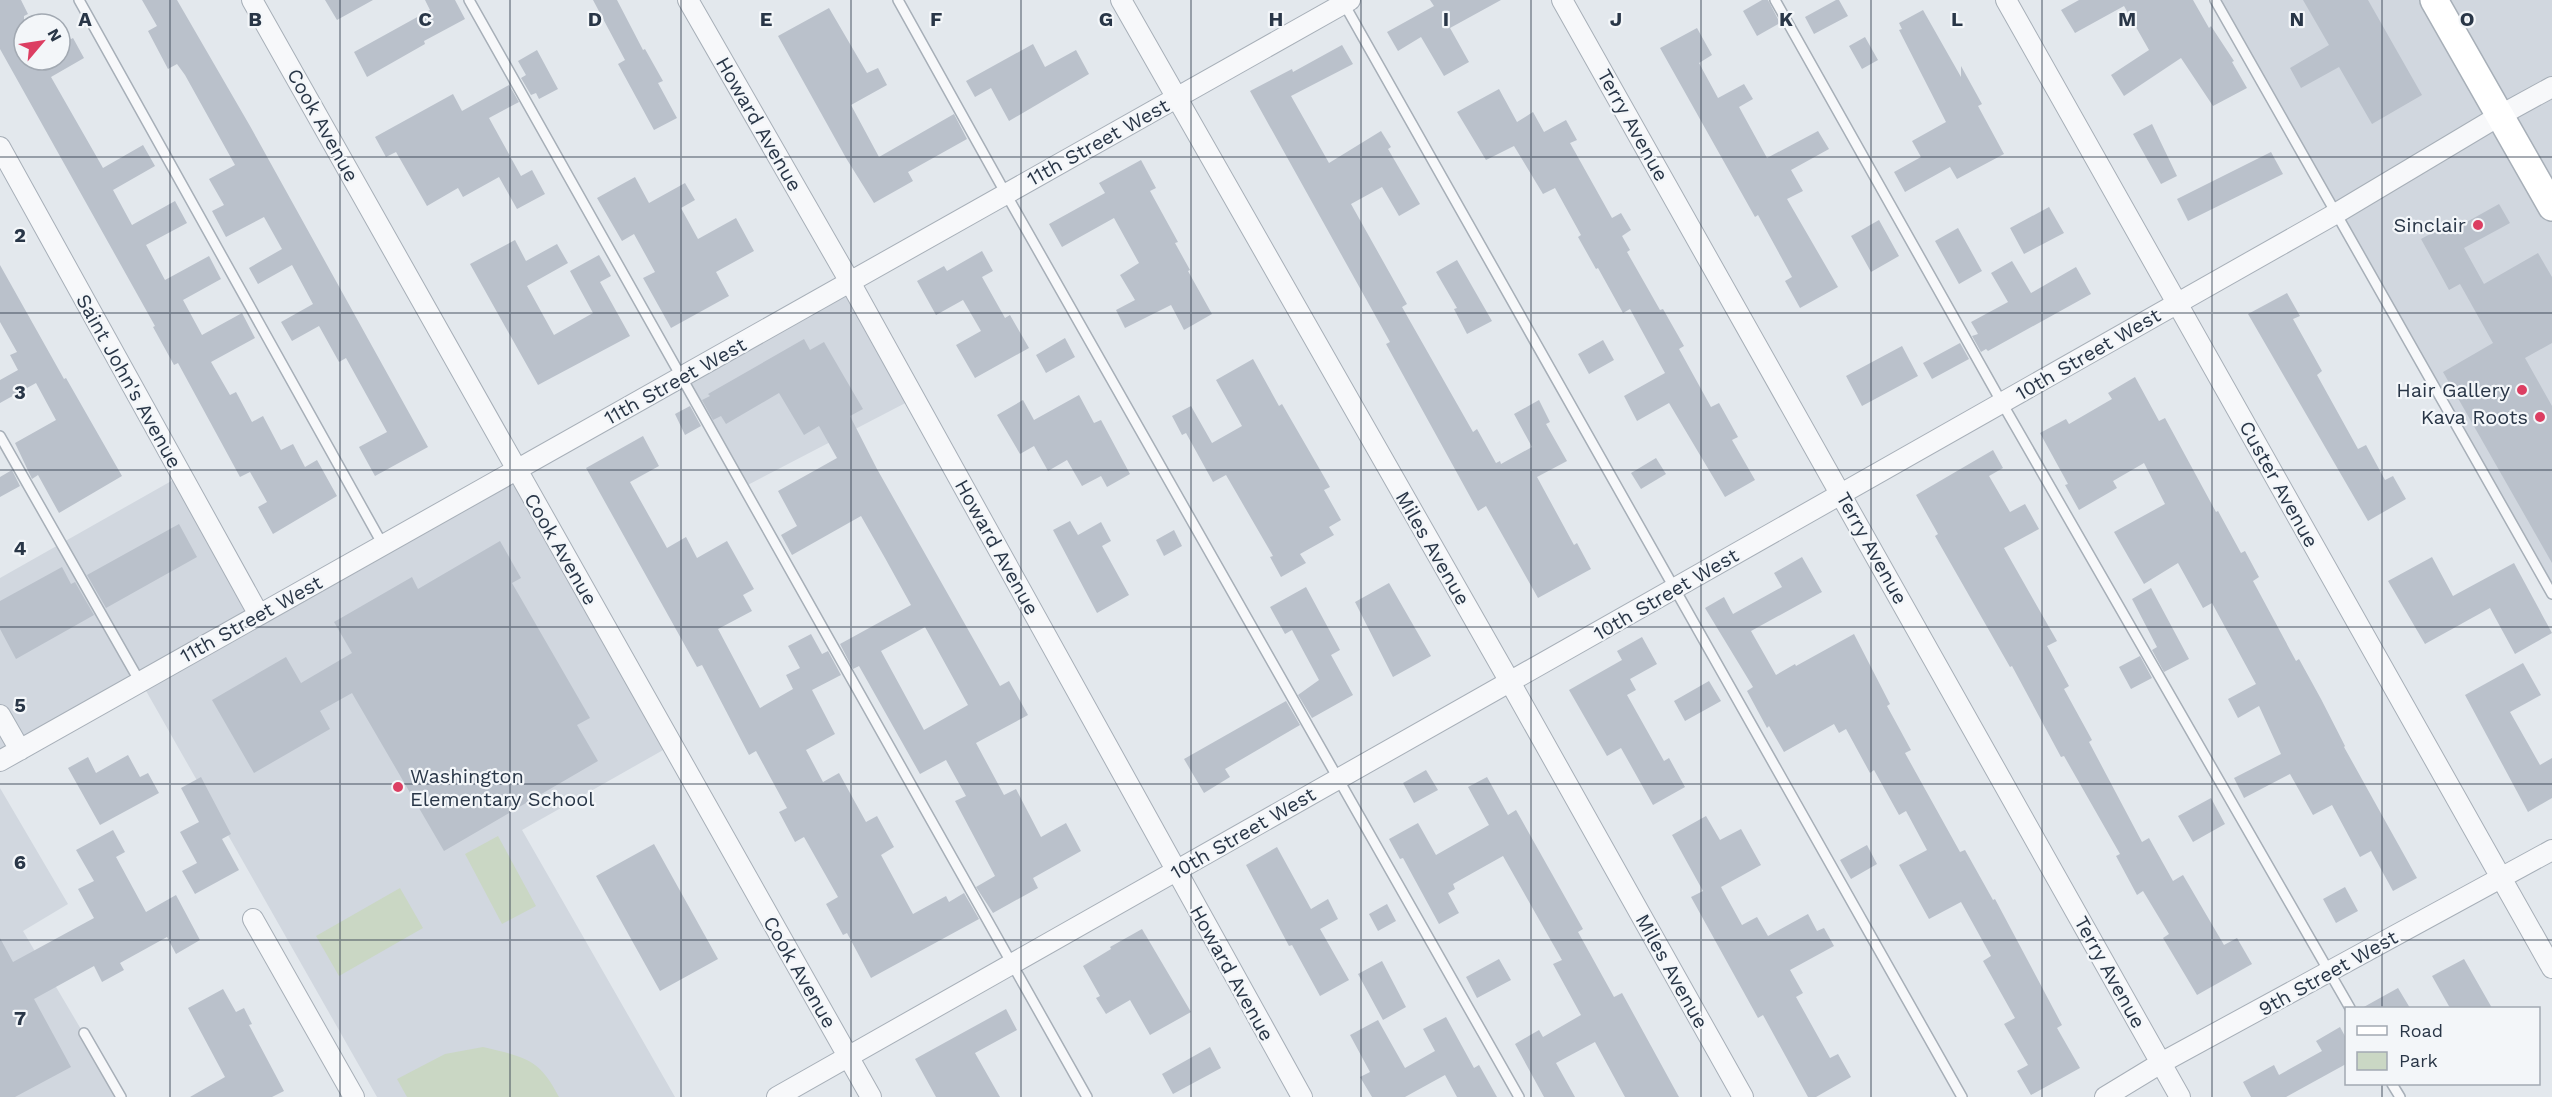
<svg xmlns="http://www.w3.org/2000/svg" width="2552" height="1097" viewBox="0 0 2552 1097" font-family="'Work Sans',sans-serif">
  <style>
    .built { fill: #d1d7df }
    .green { fill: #cad7c4 }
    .building { fill: #bac1cb; fill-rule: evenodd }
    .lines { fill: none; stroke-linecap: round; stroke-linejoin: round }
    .lane-casing { stroke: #a7afb8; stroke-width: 12 }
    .street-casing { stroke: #a7afb8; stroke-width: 22 }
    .secondary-casing { stroke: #a7afb8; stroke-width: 30 }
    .lane { stroke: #f7f8fa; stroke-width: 9 }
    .street { stroke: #f7f8fa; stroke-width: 20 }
    .secondary { stroke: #fff; stroke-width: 27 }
    .grid { fill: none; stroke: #293647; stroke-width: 1.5; stroke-opacity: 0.55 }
    .poi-dot { fill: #dc3e62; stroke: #f3f6f9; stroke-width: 2 }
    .labels { text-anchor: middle; stroke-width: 4.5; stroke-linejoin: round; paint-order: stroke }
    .street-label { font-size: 20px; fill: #293647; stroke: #f3f6f9 }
    .poi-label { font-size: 20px; fill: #293647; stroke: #f3f6f9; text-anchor: end }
    .grid-label { font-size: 20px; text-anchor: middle; font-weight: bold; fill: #293647; stroke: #f3f6f9; stroke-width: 4.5; stroke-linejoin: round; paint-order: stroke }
  </style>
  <rect width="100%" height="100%" fill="#e3e8ed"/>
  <path class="built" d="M2215 0H2552V594Z
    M850 282 915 398 742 488 680 378Z
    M516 470 672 745 522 830 675 1097H377L141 682 0 761V578L182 475 259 615Z
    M0 788 68 904 23 931 121 1097H0Z"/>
  <path class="green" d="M498 836 536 906 502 924 465 854Z
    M400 888 423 928 339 976 316 936Z
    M483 1047C523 1057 539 1057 559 1097H407L397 1079 445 1054Z"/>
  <path class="building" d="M0 0H21L28 14 24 16V60H60V45L73 38 84 58 51 77 103 168 143 145 155 166 113 190 132 225 175 201 187 223 146 245 165 280 209 256 221 279 183 300 202 335 242 313 255 338 211 362 230 395 236 392 252 422 263 416 281 450 293 444 305 467 317 460 337 496 273 534 258 507 267 502 250 472 240 477 178 363 174 365 153 327 155 326 0 49Z
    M142 0H177L250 126 428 447 375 476 359 447 387 432 346 358 339 362 319 326 292 341 281 322 313 304 292 265 258 284 249 268 282 249 264 217 226 237 212 211 224 205 209 179 235 165 185 75 177 64 168 69 148 31 157 26Z
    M325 0H373L337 20Z
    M425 0H455L465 19 424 41 425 44 367 77 354 52 430 10Z
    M593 0H617L643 50 645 49 663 81 658 83 677 118 654 130 618 64 625 60Z
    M1430 0H1501L1450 28 1469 62 1444 76 1421 37 1398 51 1387 32 1434 6Z
    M1762 0H1768L1780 23 1757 36 1743 11Z
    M1836 0H1839L1848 16 1814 34 1805 17Z
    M2079 0H2193L2209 28 2211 26 2234 61 2232 62 2247 88 2213 106 2181 58 2124 96 2111 75 2149 50 2124 6 2075 33 2061 10Z
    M2303 0H2368L2422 95 2372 124 2339 67 2301 88 2290 68 2329 45Z
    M829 8 867 73 878 68 887 85 851 105 879 157 954 114 967 139 908 172 913 181 874 203 846 158 778 36Z
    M1923 10 1961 77V66L1982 104 1978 106 2004 154 1957 179 1950 167 1905 192 1894 172 1921 157 1912 141 1946 122 1899 30 1902 29 1899 23Z
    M1697 28 1712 55 1699 63 1718 98 1744 84 1753 99 1739 107 1767 158 1818 131 1829 149 1791 170 1803 191 1787 199 1838 287 1800 308 1785 281 1792 277 1758 215 1755 217 1660 48Z
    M1865 37 1878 60 1862 69 1849 46Z
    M1033 44 1045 67 1076 50 1089 74 1009 121 991 88 975 97 966 81Z
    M1342 45 1353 64 1291 96 1329 163 1381 131 1391 147 1388 149 1420 204 1399 216 1382 187 1351 204 1407 304 1402 307 1473 432 1477 429 1496 463 1500 461 1501 464 1532 447 1514 414 1539 400 1550 422 1546 424 1567 461 1537 477 1574 545 1577 543 1591 569 1538 598 1486 506 1478 511 1386 344 1390 342 1250 91 1292 69 1293 72Z
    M537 50 558 89 539 99 536 93 531 95 521 78 526 75 518 61Z
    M509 85 519 102 489 118 521 176 532 170 545 194 517 209 499 177 463 197 458 188 427 206 396 152 386 157 375 137 453 94 462 111Z
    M1499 89 1517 122 1533 112 1544 132 1566 120 1577 140 1570 143 1612 218 1621 213 1631 230 1622 236 1630 250 1627 252 1660 310 1663 309 1684 346 1679 349 1711 407 1719 403 1738 437 1732 440 1755 480 1725 497 1669 403 1637 421 1624 396 1665 373 1630 309 1623 313 1598 268 1596 269 1578 237 1581 235 1555 188 1543 194 1514 146 1486 160 1457 112Z
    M2152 124 2177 176 2161 184 2133 134Z
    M2271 152 2283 174 2188 221 2177 199Z
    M1141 160 1156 188 1150 191 1178 242 1175 243 1190 270 1188 271 1212 314 1184 330 1171 305 1125 328 1116 310 1135 300 1120 275 1139 263 1114 218 1062 247 1049 224 1105 193 1099 183Z
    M635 177 649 203 685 183 695 200 681 208 698 239 736 218 754 251 716 272 729 296 671 328 643 278 655 272 634 234 622 241 597 198Z
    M2499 204 2510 223 2464 248 2484 284 2538 253 2552 277V343L2525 358 2552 406V563L2443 372 2493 343 2460 284 2449 290 2421 239 2450 223 2454 229Z
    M2049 207 2064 233 2024 254 2010 228Z
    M1879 220 1899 256 1871 272 1851 236Z
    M1958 228 1982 271 1959 284 1935 241Z
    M515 240 526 261 557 244 568 263 527 286 554 335 593 313 570 271 599 255 611 276 600 282 630 336 538 385 470 264Z
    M982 251 993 271 982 277 1005 318 1010 315 1029 348 975 378 956 345 981 331 963 300 936 315 917 281 944 266 947 271Z
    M1457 260 1492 321 1467 334 1454 309 1457 308 1436 272Z
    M2012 261 2031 293 2076 267 2091 294 1988 351 1986 349 1981 352 1972 336 1978 334 1971 322 2008 302 1991 273Z
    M0 265 64 379 66 378 122 476 59 513 38 475 32 479 15 443 56 420 36 383 0 403V380L18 370 10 355 17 352 0 322Z
    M2287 293 2300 316 2293 319 2322 371 2317 375 2358 449 2366 445 2385 480 2393 476 2406 499 2368 521 2248 314Z
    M1065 338 1075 357 1046 373 1036 355Z
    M804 339 810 350 824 342 863 409 850 416 877 469 1000 686 1009 681 1028 715 976 743 1004 795 1016 789 1041 837 1066 823 1081 851 1033 878 1038 888 993 913 976 887 995 876 955 801 966 796 946 760 920 774 859 666 853 669 840 644 911 605 885 558 861 516 792 555 781 535 797 526 778 491 837 458 819 426 804 435 779 393 726 424 721 416 713 420 702 400 710 396 708 394ZM925 627 968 705 924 730 881 651Z
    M1603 340 1614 360 1589 374 1578 354Z
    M1960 343 1969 359 1932 379 1923 363Z
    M1902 346 1918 376 1862 406 1846 376Z
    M1253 359 1279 406 1282 404 1330 487 1324 490 1341 520 1329 527 1334 535 1300 554 1306 563 1281 577 1270 557 1273 556 1226 475 1213 482 1186 433 1182 435 1172 416 1191 406 1212 443 1242 426 1216 380Z
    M2135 377 2159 421 2165 418 2216 512 2218 511 2241 553 2245 551 2259 577 2253 581 2296 661 2299 659 2321 699 2345 746 2344 747 2417 878 2393 891 2371 851 2360 857 2332 805 2313 815 2290 774 2244 798 2234 778 2281 754 2259 706 2238 718 2228 699 2256 684 2212 603 2203 608 2178 563 2144 584 2114 532 2165 504 2144 463 2113 481 2117 488 2079 510 2065 485 2068 484 2040 433 2066 419 2069 424 2112 399 2108 393Z
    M1079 395 1094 423 1101 420 1130 474 1107 487 1101 476 1082 486 1067 460 1048 471 1034 446 1020 454 997 415 1023 400 1034 420Z
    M690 406 701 426 685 435 675 414Z
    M643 436 659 466 630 482 667 548 686 537 697 558 727 541 754 589 743 595 752 611 718 629 760 708 793 689 786 675 800 668 788 646 811 634 822 654 828 651 841 675 812 690 835 734 806 750 823 782 839 773 866 822 877 816 894 847 881 855 913 914 946 896 949 902 964 893 979 919 871 978 847 933 843 935 826 904 838 897 804 837 795 842 779 812 787 808 756 751 749 755 702 665 697 667 586 468Z
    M1993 450 2003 468 1989 476 2010 512 2025 504 2039 529 2004 548 2057 641 2047 646 2069 686 2064 689 2092 740 2089 742 2142 842 2149 838 2173 881 2183 875 2224 945 2237 938 2252 964 2197 995 2163 938 2169 934 2143 891 2137 895 2116 856 2120 854 2064 756 2061 757 2012 666 2010 667 1935 536 1938 534 1916 495Z
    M1656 458 1666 474 1641 489 1631 473Z
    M12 470 20 486 0 497V477Z
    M1070 521 1078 535 1101 522 1111 541 1102 546 1129 595 1097 613 1053 530Z
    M179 524 197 557 106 608 87 575Z
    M1174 530 1182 546 1164 556 1156 540Z
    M500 541 521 578 512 583 590 718 577 725 598 761 444 851 352 693 320 711 330 729 254 773 212 700 286 657 301 683 352 653 334 622 412 577 418 589Z
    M1802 557 1822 592 1751 631 1776 675 1795 664 1796 666 1854 634 1890 704 1887 706 1911 750 1905 753 1960 852 1965 850 1993 900 1995 899 2062 1025 2057 1028 2080 1068 2031 1095 2017 1071 2028 1065 2004 1024 2015 1018 1983 961 1991 956 1961 902 1929 919 1899 865 1927 850 1906 811 1899 815 1874 770 1870 773 1846 729 1839 733 1834 724 1784 752 1769 726 1767 728 1747 691 1753 687 1705 608 1724 597 1733 614 1782 587 1774 573Z
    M2432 557 2453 596 2514 563 2552 633 2515 654 2490 608 2425 644 2388 581Z
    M62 567 71 584 75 582 94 615 16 659 0 629V601Z
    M1389 583 1431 656 1393 677 1355 602Z
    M1306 587 1340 650 1331 655 1353 695 1312 718 1298 695 1319 680 1292 630 1285 634 1270 607Z
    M2151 588 2189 659 2164 672 2152 650 2157 647 2132 599Z
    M1642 637 1657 664 1630 679 1636 690 1627 695 1664 761 1669 758 1685 787 1653 805 1621 748 1607 756 1569 690 1622 660 1617 651Z
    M2140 656 2152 678 2131 689 2119 667Z
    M2523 663 2541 695 2510 712 2540 765 2552 758V798L2528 812 2465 695Z
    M1709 681 1721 701 1685 721 1674 701Z
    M1286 701 1300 725 1225 769 1230 777 1204 793 1184 759Z
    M128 755 140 777 148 773 159 793 100 825 68 768 88 757 96 773Z
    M1426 770 1438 790 1414 803 1403 783Z
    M201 777 231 834 222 839 239 870 195 894 182 871 197 863 180 832 199 822 181 788Z
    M1487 777 1508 815 1516 810 1583 929 1578 932 1614 997 1622 993 1679 1097H1625L1595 1042 1556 1063 1575 1097H1544L1515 1044 1539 1030 1543 1037 1581 1015 1553 964 1562 960 1503 856 1453 884 1455 889 1448 893 1459 913 1439 924 1403 858 1400 859 1389 839 1418 823 1436 855 1489 825 1468 787Z
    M2211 798 2225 824 2193 842 2178 816Z
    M1706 816 1720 840 1741 829 1761 865 1721 887 1742 925 1757 917 1768 936 1808 914 1817 931 1824 928 1834 946 1790 970 1803 993 1796 997 1830 1058 1838 1054 1851 1077 1816 1097H1808L1763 1015 1758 1018 1691 897 1703 891 1672 835Z
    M113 830 125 852 116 857 146 912 176 895 200 940 176 954 167 937 120 963 124 970 102 982 94 966 34 999 71 1067 15 1097H0V938L13 962 94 918 78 889 94 881 76 850Z
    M654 844 718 959 660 991 596 876Z
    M1867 845 1877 864 1851 879 1840 860Z
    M1277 847 1311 909 1328 899 1338 919 1320 929 1349 980 1320 996 1292 945 1289 946 1246 865Z
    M2345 887 2358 911 2336 923 2323 899Z
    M1387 904 1396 921 1378 931 1369 914Z
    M1142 929 1191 1012 1150 1035 1130 1000 1106 1014 1096 998 1100 996 1083 966 1111 949 1110 947Z
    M1499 959 1511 980 1477 998 1466 977Z
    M2464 959 2492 1008H2450L2432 976Z
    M1382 961 1406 1007 1383 1020 1358 974Z
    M2398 988 2410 1008H2362Z
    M223 989 236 1012 244 1008 252 1024 249 1025 284 1091 272 1097H190L225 1077 188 1008Z
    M1006 1009 1017 1030 975 1053 1000 1097H936L915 1059Z
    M1446 1017 1474 1068 1479 1065 1497 1097H1457L1445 1075 1405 1097H1372L1360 1077 1370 1072 1350 1035 1378 1020 1405 1068 1435 1051 1423 1029Z
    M2340 1027 2346 1038V1064L2286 1097H2251L2243 1082 2274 1065 2279 1075 2322 1051 2316 1041Z
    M1210 1047 1221 1068 1173 1094 1162 1074Z"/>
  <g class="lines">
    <defs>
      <path id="lane" d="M79 0 383 545
        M469 0 1087 1097
        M898 0 1006 194 1519 1097
        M1775 0 2002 403 2350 1008
        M2215 0 2552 594
        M1343 2 1962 1097
        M0 436 140 682
        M84 1033 121 1097
        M2392 1084 2400 1097"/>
      <path id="street" d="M252 0 871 1097
        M688 0 850 282 1302 1097
        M1121 0 1510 682 1743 1097
        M1562 0 2180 1097
        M2006 0 2552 968
        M0 147 259 615
        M0 715 20 750
        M0 761 1350 0
        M253 919 354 1097
        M777 1097 2335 214 2499 116 2552 87
        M2105 1097 2161 1063 2552 850"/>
      <path id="secondary" d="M2434 0 2552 207"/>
    </defs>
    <use href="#lane" class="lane-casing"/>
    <use href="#street" class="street-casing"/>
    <use href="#secondary" class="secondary-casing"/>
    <use href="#lane" class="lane"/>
    <use href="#street" class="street"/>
    <use href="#secondary" class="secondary"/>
  </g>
  <path class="grid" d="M170 0V1097M340 0V1097M510 0V1097M681 0V1097M851 0V1097M1021 0V1097M1191 0V1097M1361 0V1097M1531 0V1097M1701 0V1097M1871 0V1097M2042 0V1097M2212 0V1097M2382 0V1008M0 157H2552M0 313H2552M0 470H2552M0 627H2552M0 784H2552M0 940H2552M2382 1084V1097"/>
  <g class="poi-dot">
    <circle cx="2478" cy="225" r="6"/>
    <circle cx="2522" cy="390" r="6"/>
    <circle cx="2540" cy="417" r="6"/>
    <circle cx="398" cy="787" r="6"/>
  </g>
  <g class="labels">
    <g class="street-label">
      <text transform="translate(759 124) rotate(60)" y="7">Howard Avenue</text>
      <text transform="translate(323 125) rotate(61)" y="7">Cook Avenue</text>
      <text transform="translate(1633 125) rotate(61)" y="7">Terry Avenue</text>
      <text transform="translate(1098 142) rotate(-29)" y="7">11th Street West</text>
      <text transform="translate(2088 354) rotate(-30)" y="7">10th Street West</text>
      <text transform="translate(129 381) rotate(61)" y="7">Saint John's Avenue</text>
      <text transform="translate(675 381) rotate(-29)" y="7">11th Street West</text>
      <text transform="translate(2279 484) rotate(61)" y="7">Custer Avenue</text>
      <text transform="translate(997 547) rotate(61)" y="7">Howard Avenue</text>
      <text transform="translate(1433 548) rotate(60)" y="7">Miles Avenue</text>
      <text transform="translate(1872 548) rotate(61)" y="7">Terry Avenue</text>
      <text transform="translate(561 549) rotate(60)" y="7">Cook Avenue</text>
      <text transform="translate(1666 594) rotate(-30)" y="7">10th Street West</text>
      <text transform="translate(251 619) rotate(-29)" y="7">11th Street West</text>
      <text transform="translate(1243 833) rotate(-30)" y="7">10th Street West</text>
      <text transform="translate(1672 971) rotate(61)" y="7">Miles Avenue</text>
      <text transform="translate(800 972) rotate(60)" y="7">Cook Avenue</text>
      <text transform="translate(2110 972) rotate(61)" y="7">Terry Avenue</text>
      <text transform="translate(1232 973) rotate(61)" y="7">Howard Avenue</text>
      <text transform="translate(2328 973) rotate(-29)" y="7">9th Street West</text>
    </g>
    <g class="poi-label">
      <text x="2466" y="232">Sinclair</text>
      <text x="2510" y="397">Hair Gallery</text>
      <text x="2528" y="424">Kava Roots</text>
      <text x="410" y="783" text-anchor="start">Washington<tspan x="410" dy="23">Elementary School</tspan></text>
    </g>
  </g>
  <g class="grid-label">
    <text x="85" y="26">A</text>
    <text x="255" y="26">B</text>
    <text x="425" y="26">C</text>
    <text x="595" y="26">D</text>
    <text x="766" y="26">E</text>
    <text x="936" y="26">F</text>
    <text x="1106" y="26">G</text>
    <text x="1276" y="26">H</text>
    <text x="1446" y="26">I</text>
    <text x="1616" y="26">J</text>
    <text x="1786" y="26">K</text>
    <text x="1957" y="26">L</text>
    <text x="2127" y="26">M</text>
    <text x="2297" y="26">N</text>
    <text x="2467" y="26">O</text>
    <text x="20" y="242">2</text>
    <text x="20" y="399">3</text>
    <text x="20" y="555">4</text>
    <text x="20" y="712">5</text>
    <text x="20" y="869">6</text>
    <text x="20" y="1025">7</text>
  </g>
  <rect x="2345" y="1007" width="195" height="78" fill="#f3f6f9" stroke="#a2a9b2" stroke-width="1.5"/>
  <rect x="2357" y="1026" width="30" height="9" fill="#ffffff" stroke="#a2a9b2" stroke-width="1.5"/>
  <text x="2399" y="1037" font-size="18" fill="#293647">Road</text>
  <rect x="2357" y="1052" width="30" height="18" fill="#cad7c4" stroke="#a2a9b2" stroke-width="1.5"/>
  <text x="2399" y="1067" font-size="18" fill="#293647">Park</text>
  <g transform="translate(42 42) rotate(61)"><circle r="28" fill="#f3f6f9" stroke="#a2a9b2" stroke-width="1.5"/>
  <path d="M0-4.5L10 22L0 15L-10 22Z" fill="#dc3e62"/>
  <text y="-9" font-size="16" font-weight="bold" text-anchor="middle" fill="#293647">N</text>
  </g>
</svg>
